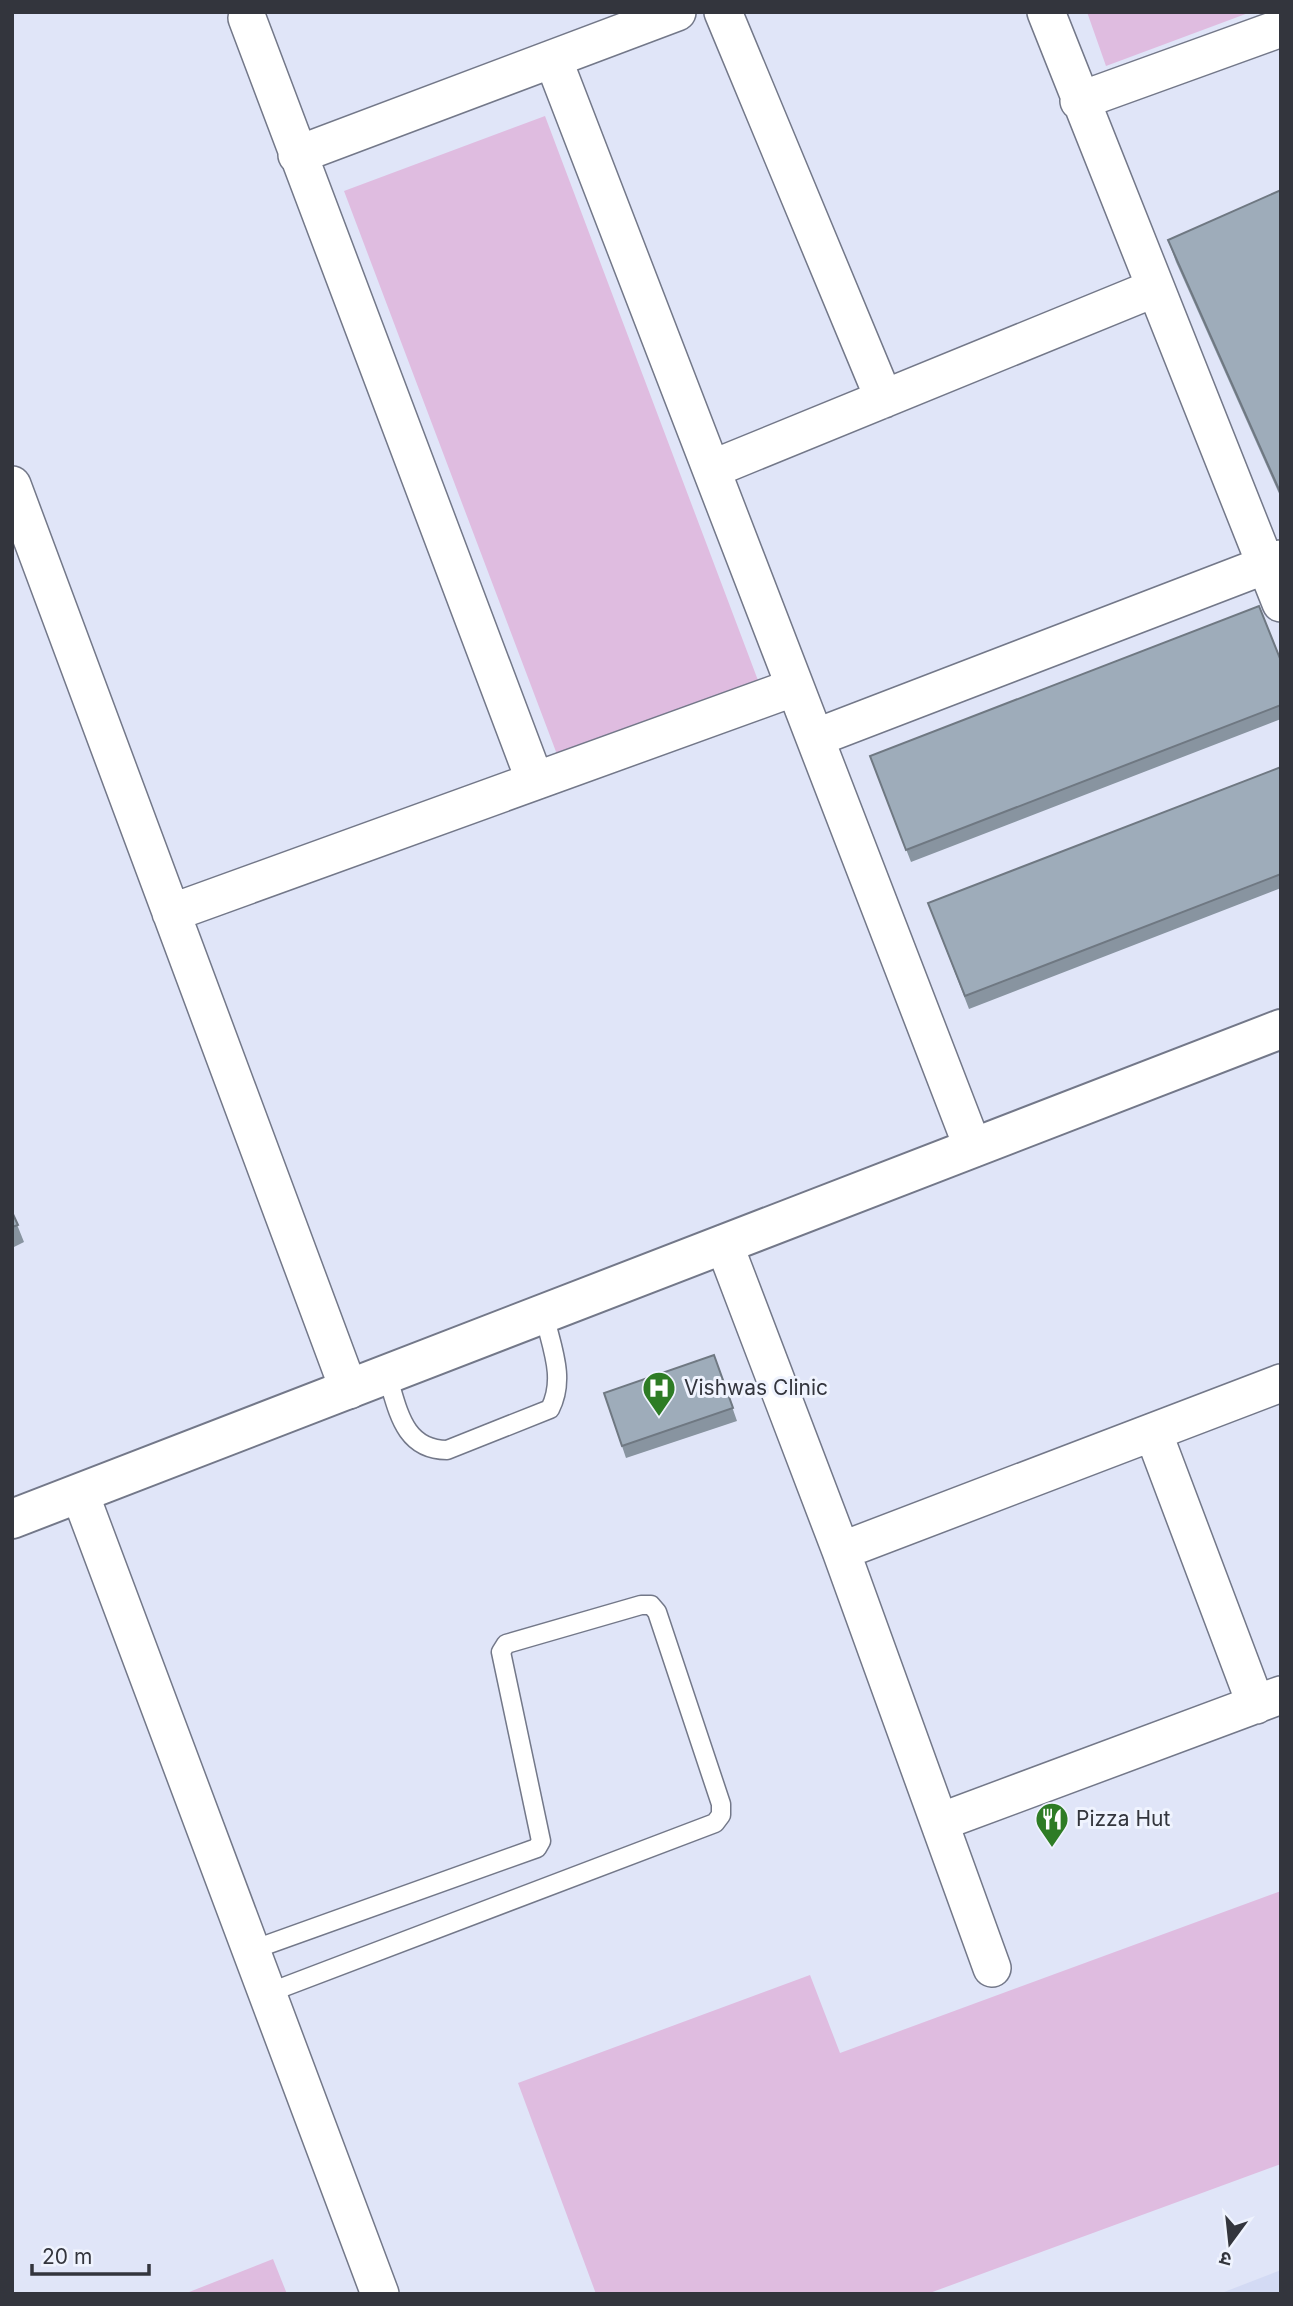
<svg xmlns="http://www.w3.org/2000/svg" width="1293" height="2306" viewBox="0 0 1293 2306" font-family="Inter,'Noto Sans Devanagari',sans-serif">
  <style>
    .built { fill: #d3daf4 }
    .green { fill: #dfbce0 }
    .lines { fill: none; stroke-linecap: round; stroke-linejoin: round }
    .service-casing { stroke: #737889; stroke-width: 21 }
    .minor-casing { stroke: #737889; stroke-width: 40 }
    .tertiary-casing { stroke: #737889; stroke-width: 42 }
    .service { stroke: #fff; stroke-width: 18 }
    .minor { stroke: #fff; stroke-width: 37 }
    .tertiary { stroke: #fff; stroke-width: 38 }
    .wall { fill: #8894a0 }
    .building { fill: #9eacba; stroke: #6f7882; stroke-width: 2 }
    .labels { text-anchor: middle; stroke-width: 6; stroke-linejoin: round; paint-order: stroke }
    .poi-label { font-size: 21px; fill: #33353d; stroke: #eff3fe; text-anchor: start }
  </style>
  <rect width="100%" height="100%" fill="#e0e5f8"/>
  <path class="built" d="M1281 2270V2294H1219Z"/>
  <path class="green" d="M1087 12H1251L1106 66Z
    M545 116 759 683 558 757 344 191Z
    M1281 1891V2164L927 2294H596L518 2083 810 1975 840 2053Z
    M273 2259 287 2294H184Z"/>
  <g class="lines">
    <defs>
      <path id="service" d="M387 1375C398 1409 403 1450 447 1450L550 1409C566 1378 551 1346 544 1314
        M252 1950 537 1848 541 1841 501 1652 506 1644 641 1605H651L657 1612 721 1804V1815L715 1823 268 1993"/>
      <path id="minor" d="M723 12 884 399
        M1046 12 1281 603
        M247 18 535 781
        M553 59 973 1148
        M1079 101 1281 28
        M297 155 677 12
        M712 469 1155 288
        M12 485 349 1390
        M815 738 1281 559
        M171 913 795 687
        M724 1244 841 1551 992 1968
        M1153 1432 1256 1705
        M80 1494 380 2294
        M841 1551 1281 1383
        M940 1822 1281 1695"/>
      <path id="tertiary" d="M12 1519 1281 1029"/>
    </defs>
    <use href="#service" class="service-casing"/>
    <use href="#minor" class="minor-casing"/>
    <use href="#tertiary" class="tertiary-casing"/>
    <use href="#service" class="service"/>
    <use href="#minor" class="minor"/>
    <use href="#tertiary" class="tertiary"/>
  </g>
  <path class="wall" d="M1281 190V498L1176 262 1168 240Z
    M1281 661V719L911 862 870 756Z
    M1281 767V888L969 1009 928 903Z
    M12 1212 24 1242 12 1248Z
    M714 1355 737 1421 626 1458 604 1393Z"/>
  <path class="building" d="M1281 190V494L1168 240Z
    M1259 606 1281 661V705L906 850 870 756Z
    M1281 767V874L965 996 928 903Z
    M12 1212 18 1225 12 1227Z
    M714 1355 733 1408 622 1446 604 1393Z"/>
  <defs>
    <symbol id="hospital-pin" viewBox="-11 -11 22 30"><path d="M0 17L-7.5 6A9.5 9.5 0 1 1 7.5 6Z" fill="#2e7c25" stroke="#eff3fe"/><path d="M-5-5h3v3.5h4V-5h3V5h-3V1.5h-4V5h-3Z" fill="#fff"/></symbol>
    <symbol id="restaurant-pin" viewBox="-11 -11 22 30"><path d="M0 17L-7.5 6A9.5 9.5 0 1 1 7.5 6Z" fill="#2e7c25" stroke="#eff3fe"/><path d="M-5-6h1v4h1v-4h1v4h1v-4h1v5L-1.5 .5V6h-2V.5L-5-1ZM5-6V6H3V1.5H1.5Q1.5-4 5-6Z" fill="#fff"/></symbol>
  </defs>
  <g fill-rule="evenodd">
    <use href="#hospital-pin" x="640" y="1369" width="38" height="52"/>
    <use href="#restaurant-pin" x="1033" y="1800" width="38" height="52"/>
  </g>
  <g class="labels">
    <g class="poi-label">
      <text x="684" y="1395">Vishwas Clinic</text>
      <text x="1076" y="1826">Pizza Hut</text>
    </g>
  </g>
  <rect width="1293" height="2306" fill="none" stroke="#33353d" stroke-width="28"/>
  <g transform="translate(1230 2243) rotate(195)" stroke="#eff3fe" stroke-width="5" paint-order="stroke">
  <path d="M0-5L12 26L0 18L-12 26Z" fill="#33353d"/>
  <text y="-10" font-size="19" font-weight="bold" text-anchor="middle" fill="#33353d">उ</text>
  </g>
  <path d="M32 2264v10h117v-10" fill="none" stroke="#33353d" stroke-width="3.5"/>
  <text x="42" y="2264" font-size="21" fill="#33353d" stroke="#eff3fe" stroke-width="5" paint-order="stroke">20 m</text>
</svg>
